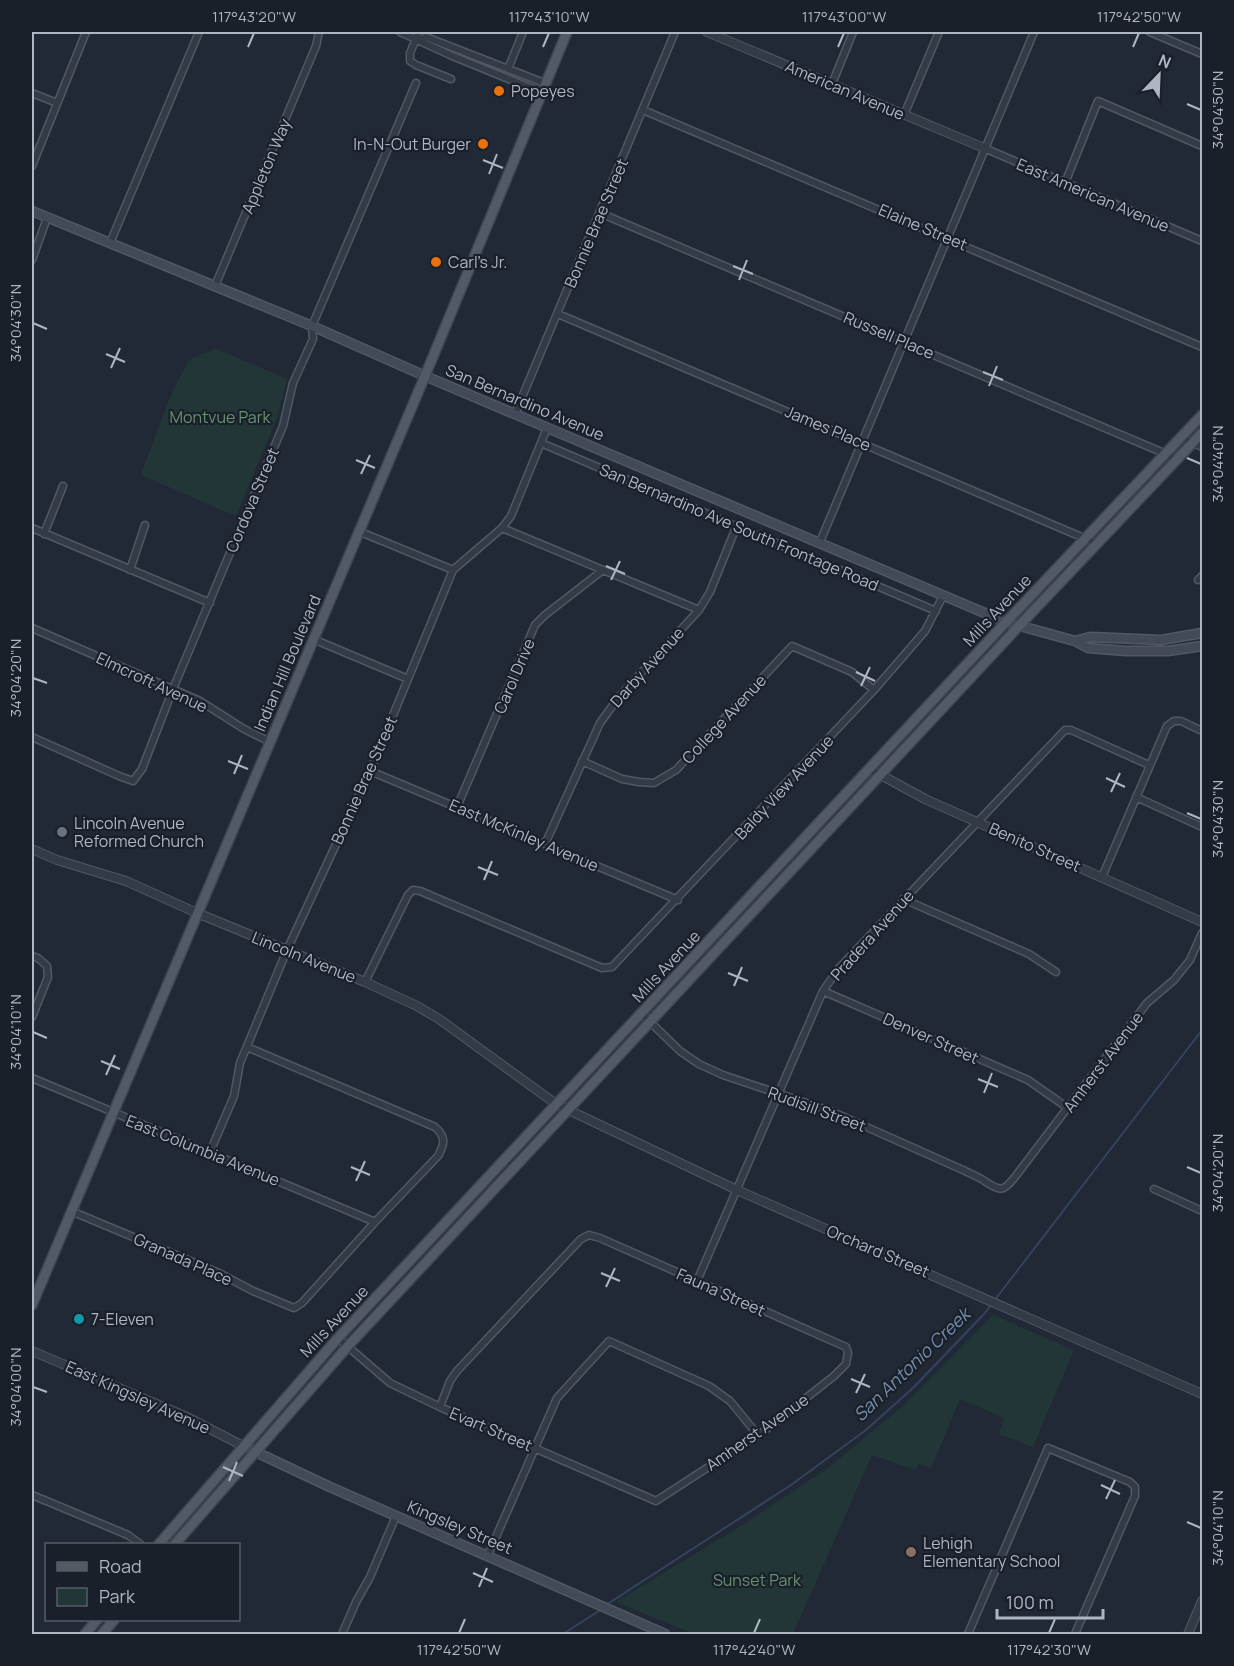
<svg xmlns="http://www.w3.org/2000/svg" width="1234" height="1666" viewBox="0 0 1234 1666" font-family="Manrope,sans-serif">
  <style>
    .green { fill: #233637 }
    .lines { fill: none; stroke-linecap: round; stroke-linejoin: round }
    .stream { stroke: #34445c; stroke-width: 2 }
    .minor-casing { stroke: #515864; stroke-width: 9 }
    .tertiary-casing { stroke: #515864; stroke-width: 10 }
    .secondary-casing { stroke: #515864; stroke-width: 11 }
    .primary-casing { stroke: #3d444f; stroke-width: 12 }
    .minor { stroke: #333b46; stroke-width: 6 }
    .tertiary { stroke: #333b46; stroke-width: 8 }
    .secondary { stroke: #424a59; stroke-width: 8 }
    .primary { stroke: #515a66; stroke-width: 9 }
    .ticks { fill: none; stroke: #aeb5c3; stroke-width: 2 }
    .food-dot { fill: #e8710a; stroke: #19202a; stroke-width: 2 }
    .worship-dot { fill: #6b7280; stroke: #19202a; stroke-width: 2 }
    .culture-dot { fill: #0f9aa8; stroke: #19202a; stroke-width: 2 }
    .education-dot { fill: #8d6e63; stroke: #19202a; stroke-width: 2 }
    .labels { text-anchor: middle; stroke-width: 4.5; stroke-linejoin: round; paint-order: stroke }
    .street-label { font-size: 16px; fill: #aeb5c3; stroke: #19202a }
    .poi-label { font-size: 16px; fill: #aeb5c3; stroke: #19202a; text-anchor: start }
    .park-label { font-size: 16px; fill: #669271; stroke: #19202a }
    .water-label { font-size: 18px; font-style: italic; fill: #768caa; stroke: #19202a }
    .neatline { fill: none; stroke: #aeb5c3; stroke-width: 2 }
    .ticks-label { font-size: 15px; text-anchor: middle; fill: #aeb5c3 }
  </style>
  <rect width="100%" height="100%" fill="#202935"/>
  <path class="green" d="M214 348 287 379 277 418 236 516 141 475C155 438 167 398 187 364 193 353 208 356 214 348Z
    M993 1315 1074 1350 1033 1447 999 1434 1004 1418 960 1399 931 1468 919 1464 915 1470 872 1455 793 1634H694L616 1602 744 1524 828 1468 903 1406Z"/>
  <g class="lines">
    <path class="stream" d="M606 1605 791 1485 866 1430 914 1387 984 1314 1202 1030
      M563 1634 602 1609"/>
    <defs>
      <path id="minor" d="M400 32 450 55 543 93
        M419 32 410 53V61L416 65 451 79
        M1150 32 1202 54
        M420 40 426 37 547 84
        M508 69 523 32
        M832 84 853 32
        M32 93 57 103
        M643 110 1202 347
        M904 115 939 32
        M984 148 1202 241
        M32 166 86 32
        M1065 183 1098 101 1202 146
        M600 213 1166 454 1177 461
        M110 243 199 32
        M32 260 47 218
        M215 286 316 46 319 32
        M558 314 1098 544
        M515 414 675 32
        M1182 438 1202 447
        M541 443 936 611
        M32 528 210 603
        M502 528 699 610
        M358 531 453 570
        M44 534 63 486
        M820 542 1034 32
        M130 570 145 525
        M1198 580 1202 576
        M32 628 200 701 244 729 270 742
        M313 639 408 679
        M32 737 119 776 133 781 142 769 173 689 283 426 293 383 313 339 312 326 416 83
        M582 761 622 779 639 782 654 783 676 770 792 646 852 672 874 690
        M370 771 678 900
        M1136 797 1202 827
        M457 807 535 625 545 615 603 570
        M545 844 600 723 618 698 699 610 710 592 737 525
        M1102 877 1167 726 1174 721H1181L1202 731
        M903 899 1029 954 1056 972
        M32 956 38 958 47 966 48 977 32 1017
        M365 982 408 895 413 890 420 891 602 968 612 967 874 690 925 631 943 596
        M823 991 1028 1080 1068 1108
        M642 1014 680 1051 699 1064 723 1075 833 1112 963 1170C971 1174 979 1177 986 1182 1001 1192 1004 1191 1015 1177L1147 1003 1174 980 1190 960 1202 933
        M32 1078 375 1222
        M210 1152 234 1096 240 1063 287 950 370 771 453 570 502 528 511 516 547 428
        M1154 1189 1202 1211
        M71 1211 219 1273 253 1291 294 1308 302 1303 375 1222 438 1156C445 1143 446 1137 435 1127L247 1047
        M697 1281 823 991 839 968 1065 730H1071L1149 765
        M338 1338 390 1383 440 1407 656 1501 764 1431 834 1376 846 1364 848 1353 846 1347 600 1238 589 1235 581 1239 457 1371 450 1381 440 1407
        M32 1495 128 1535 140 1544
        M488 1555 557 1398 609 1341 709 1386 730 1401 757 1434
        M342 1634 356 1602 370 1577 396 1516
        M968 1634 1048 1448 1130 1482 1135 1487V1496L1075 1634"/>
      <path id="tertiary" d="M707 32 984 148
        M870 769 925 799 1202 922
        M32 849 57 860 126 881 197 913 365 982 417 1006 439 1019 556 1104 737 1190 1202 1394
        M32 1351 185 1416 243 1446
        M1188 1634 1202 1601"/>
      <path id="secondary" d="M32 211 312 326 425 376 1006 622 1075 641 1088 648 1126 651H1168L1202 646
        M1075 641 1090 637 1161 640 1202 633
        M243 1446 330 1487 665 1634"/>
      <path id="primary" d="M32 1305 425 376 567 32
        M159 1544 338 1338 1006 622 1202 415
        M175 1544 348 1346 1019 626 1202 433
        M85 1634 97 1620
        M102 1634 114 1620"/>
    </defs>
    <use href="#minor" class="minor-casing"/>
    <use href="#tertiary" class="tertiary-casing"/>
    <use href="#secondary" class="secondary-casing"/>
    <use href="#primary" class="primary-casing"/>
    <use href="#minor" class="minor"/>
    <use href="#tertiary" class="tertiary"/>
    <use href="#secondary" class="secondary"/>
    <use href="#primary" class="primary"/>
  </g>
  <path class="ticks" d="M248 47 254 33M543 47 549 33M838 47 844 33M1133 47 1139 33M1187 104 1201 110M483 160 503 168M489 174 497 154M733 266 753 274M739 280 747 260M33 323 47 329M106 354 125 362M111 368 120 348M983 372 1003 380M989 386 997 366M1187 458 1201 464M356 460 375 468M361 474 370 455M606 566 625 574M611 580 620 561M856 672 875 681M33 678 47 683M861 686 870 667M228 761 248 769M234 774 242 755M1106 778 1125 787M1111 792 1120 773M1187 813 1201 819M478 867 498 875M484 880 492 861M728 973 748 981M734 986 742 967M33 1032 47 1038M101 1061 120 1069M106 1075 115 1055M978 1079 998 1087M984 1093 992 1073M351 1167 370 1175M1187 1167 1201 1173M356 1181 365 1161M601 1273 620 1281M606 1287 615 1268M851 1379 870 1387M33 1387 47 1392M856 1393 865 1374M223 1467 243 1476M229 1481 237 1462M1101 1485 1120 1494M1106 1499 1115 1480M1187 1522 1201 1528M473 1573 493 1582M479 1587 487 1568M459 1633 465 1619M754 1633 760 1619M1049 1633 1055 1619"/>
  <g class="food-dot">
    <circle cx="499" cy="91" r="6"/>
    <circle cx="483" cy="144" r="6"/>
    <circle cx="436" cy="262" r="6"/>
  </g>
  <circle class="worship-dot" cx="62" cy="832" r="6"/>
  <circle class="culture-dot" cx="79" cy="1319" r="6"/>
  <circle class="education-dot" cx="911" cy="1552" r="6"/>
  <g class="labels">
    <g class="street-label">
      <text transform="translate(845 90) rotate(23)" y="6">American Avenue</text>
      <text transform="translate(266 166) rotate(-67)" y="6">Appleton Way</text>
      <text transform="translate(1093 195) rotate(23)" y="6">East American Avenue</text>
      <text transform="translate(596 223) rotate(-67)" y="6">Bonnie Brae Street</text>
      <text transform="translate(923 227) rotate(23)" y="6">Elaine Street</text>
      <text transform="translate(889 335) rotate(23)" y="6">Russell Place</text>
      <text transform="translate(525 402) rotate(23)" y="6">San Bernardino Avenue</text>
      <text transform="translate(828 428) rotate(23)" y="6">James Place</text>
      <text transform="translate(252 500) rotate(-67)" y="6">Cordova Street</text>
      <text transform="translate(739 527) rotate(23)" y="6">San Bernardino Ave South Frontage Road</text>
      <text transform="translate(997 610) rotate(-47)" y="6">Mills Avenue</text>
      <text transform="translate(287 663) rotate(-67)" y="6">Indian Hill Boulevard</text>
      <text transform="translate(647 667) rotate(-48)" y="6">Darby Avenue</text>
      <text transform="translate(514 676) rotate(-67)" y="6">Carol Drive</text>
      <text transform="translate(152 682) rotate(25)" y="6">Elmcroft Avenue</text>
      <text transform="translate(724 719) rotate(-47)" y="6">College Avenue</text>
      <text transform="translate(364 780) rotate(-66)" y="6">Bonnie Brae Street</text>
      <text transform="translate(784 787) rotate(-47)" y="6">Baldy View Avenue</text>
      <text transform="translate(524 835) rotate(23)" y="6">East McKinley Avenue</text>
      <text transform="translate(1035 847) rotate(24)" y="6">Benito Street</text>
      <text transform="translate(872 935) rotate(-48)" y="6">Pradera Avenue</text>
      <text transform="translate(304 957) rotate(22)" y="6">Lincoln Avenue</text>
      <text transform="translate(666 966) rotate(-47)" y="6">Mills Avenue</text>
      <text transform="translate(931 1038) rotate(24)" y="6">Denver Street</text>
      <text transform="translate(1103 1062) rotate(-53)" y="6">Amherst Avenue</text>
      <text transform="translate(817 1109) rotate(20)" y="6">Rudisill Street</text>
      <text transform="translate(203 1150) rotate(22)" y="6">East Columbia Avenue</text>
      <text transform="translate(878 1251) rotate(23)" y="6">Orchard Street</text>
      <text transform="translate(183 1259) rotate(24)" y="6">Granada Place</text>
      <text transform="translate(721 1292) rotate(24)" y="6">Fauna Street</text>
      <text transform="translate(334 1321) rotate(-47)" y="6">Mills Avenue</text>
      <text transform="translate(138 1397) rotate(24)" y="6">East Kingsley Avenue</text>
      <text transform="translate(491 1429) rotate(23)" y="6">Evart Street</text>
      <text transform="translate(757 1432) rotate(-35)" y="6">Amherst Avenue</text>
      <text transform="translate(460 1527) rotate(23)" y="6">Kingsley Street</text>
    </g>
    <g class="poi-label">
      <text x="511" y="97">Popeyes</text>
      <text x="471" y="150" text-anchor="end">In-N-Out Burger</text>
      <text x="448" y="268">Carl's Jr.</text>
      <text x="74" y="829">Lincoln Avenue<tspan x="74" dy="18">Reformed Church</tspan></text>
      <text x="91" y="1325">7-Eleven</text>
      <text x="923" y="1549">Lehigh<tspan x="923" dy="18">Elementary School</tspan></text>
    </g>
    <g class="park-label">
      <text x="220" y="423">Montvue Park</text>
      <text x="757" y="1586">Sunset Park</text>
    </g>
    <g class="water-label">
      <text transform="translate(912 1365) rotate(-44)" y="6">San Antonio Creek</text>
    </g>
  </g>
  <rect width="1234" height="1666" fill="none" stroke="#19202a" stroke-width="66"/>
  <rect x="45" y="1543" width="195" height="78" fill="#19202a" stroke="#555c67" stroke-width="1.5"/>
  <rect x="57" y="1562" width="30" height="9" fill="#515a66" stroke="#555c67" stroke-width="1.5"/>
  <text x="99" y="1573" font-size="18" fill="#aeb5c3">Road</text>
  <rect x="57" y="1588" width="30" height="18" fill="#233637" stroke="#555c67" stroke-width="1.5"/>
  <text x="99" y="1603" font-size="18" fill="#aeb5c3">Park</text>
  <g transform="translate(1159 75) rotate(23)" stroke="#19202a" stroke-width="4.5" paint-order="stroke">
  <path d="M0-4.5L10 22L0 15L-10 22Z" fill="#aeb5c3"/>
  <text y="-9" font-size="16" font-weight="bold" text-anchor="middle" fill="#aeb5c3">N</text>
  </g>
  <path d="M997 1609v9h106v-9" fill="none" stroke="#aeb5c3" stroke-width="3"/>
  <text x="1006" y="1609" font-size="18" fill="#aeb5c3" stroke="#19202a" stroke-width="4.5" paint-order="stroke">100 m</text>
  <rect x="33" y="33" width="1168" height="1600" class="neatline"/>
  <g class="ticks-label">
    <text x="254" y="22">117°43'20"W</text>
    <text x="549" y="22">117°43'10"W</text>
    <text x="844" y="22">117°43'00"W</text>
    <text x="1139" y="22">117°42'50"W</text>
    <text transform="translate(1218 110) rotate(-90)" y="5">34°04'50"N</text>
    <text transform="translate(16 323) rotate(-90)" y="5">34°04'30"N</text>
    <text transform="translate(1218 464) rotate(-90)" y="5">34°04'40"N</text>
    <text transform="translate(16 678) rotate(-90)" y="5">34°04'20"N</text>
    <text transform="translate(1218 819) rotate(-90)" y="5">34°04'30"N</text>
    <text transform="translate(16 1032) rotate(-90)" y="5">34°04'10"N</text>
    <text transform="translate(1218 1173) rotate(-90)" y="5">34°04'20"N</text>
    <text transform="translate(16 1387) rotate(-90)" y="5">34°04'00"N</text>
    <text transform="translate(1218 1528) rotate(-90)" y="5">34°04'10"N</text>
    <text x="459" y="1655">117°42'50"W</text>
    <text x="754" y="1655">117°42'40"W</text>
    <text x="1049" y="1655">117°42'30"W</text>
  </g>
</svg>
